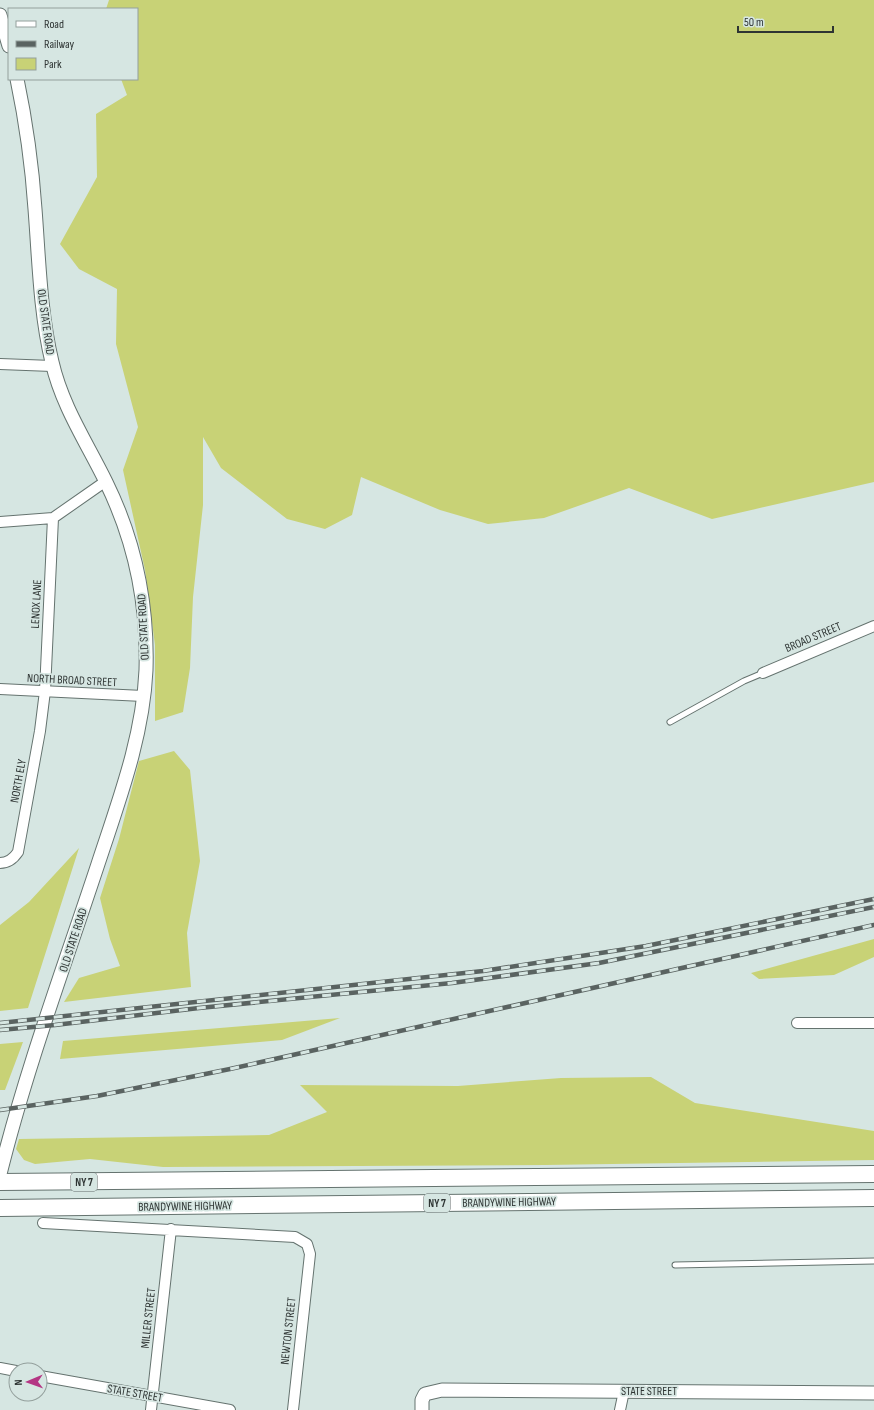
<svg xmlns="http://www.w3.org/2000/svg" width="874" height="1410" viewBox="0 0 874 1410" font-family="'Sofia Sans Condensed',sans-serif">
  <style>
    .green { fill: #c8d276 }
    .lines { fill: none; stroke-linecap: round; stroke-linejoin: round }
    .service-casing { stroke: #65736f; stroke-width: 7 }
    .minor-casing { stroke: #65736f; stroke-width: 12 }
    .tertiary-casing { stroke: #65736f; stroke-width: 15 }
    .primary-casing { stroke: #65736f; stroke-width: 18 }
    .service { stroke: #fff; stroke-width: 5 }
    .minor { stroke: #fff; stroke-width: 10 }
    .tertiary { stroke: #fff; stroke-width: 13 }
    .primary { stroke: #fff; stroke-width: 16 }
    .rail-casing { stroke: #5a6361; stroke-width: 4.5 }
    .rail { stroke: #d6e6e2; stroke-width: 3; stroke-dasharray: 9; stroke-linecap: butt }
    .labels { text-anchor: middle; stroke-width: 3.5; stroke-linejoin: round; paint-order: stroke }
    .shield { fill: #d6e6e2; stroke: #606968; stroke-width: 1 }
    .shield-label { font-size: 11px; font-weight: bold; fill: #2e3433 }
    .street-label { font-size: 12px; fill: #2e3433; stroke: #d6e6e2 }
  </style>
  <rect width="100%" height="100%" fill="#d6e6e2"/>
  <path class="green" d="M109 0H874V482L712 519 629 488 544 518 488 524 440 510 361 477 352 515 325 529 287 519 221 468 203 437V505L193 597 190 668 183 712 155 721V645L145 570 123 470 138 427 116 344 117 289 79 269 60 244 97 177 96 114 127 95 121 79H137V9H106Z
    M174 751 190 770 200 861 187 933 191 987 64 1002 79 978 120 966 110 939 100 898 119 839 139 761Z
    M79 848 28 1008 0 1011V925L29 902Z
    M874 939V957L834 975 759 979 751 973Z
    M340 1018 282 1040 60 1059 63 1041Z
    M23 1042 5 1090H0V1044Z
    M651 1077 695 1103 874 1131V1160L545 1165 163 1167 90 1159 35 1164 24 1160 16 1149 19 1139 269 1135 327 1112 300 1085 458 1086 561 1078Z"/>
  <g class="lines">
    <defs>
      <path id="service" d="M670 722 744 681 763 673
        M675 1265 874 1261"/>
      <path id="minor" d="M0 364 52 366
        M0 522 53 518 106 481
        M763 673 874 626
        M0 689 143 696
        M0 863C8 863 14 858 18 852L40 731 45 691 53 518
        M797 1023H874
        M43 1223 295 1237 307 1244 310 1254 293 1410
        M0 1368 16 1371
        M40 1376 230 1410
        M151 1410 171 1229
        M620 1410 624 1391"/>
      <path id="tertiary" d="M0 15 9 46
        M0 1174C26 1069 64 967 98 864 119 800 143 737 146 670 148 604 135 541 106 482 87 443 62 406 52 362 40 312 39 260 35 209 32 165 26 122 17 79
        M422 1410V1400L425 1394 442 1390 874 1393"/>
      <path id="primary" d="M0 1182 874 1174
        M0 1208 874 1198"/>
    </defs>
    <use href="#service" class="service-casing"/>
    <use href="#minor" class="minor-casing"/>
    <use href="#tertiary" class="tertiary-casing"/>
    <use href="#primary" class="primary-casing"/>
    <use href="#service" class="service"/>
    <use href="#minor" class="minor"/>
    <use href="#tertiary" class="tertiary"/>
    <use href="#primary" class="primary"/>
    <defs>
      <path id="rail" d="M0 1023 483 971 646 946 874 899
        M0 1030 55 1025 199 1008 452 983 599 963 874 907
        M0 1110 97 1096 230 1069 874 925"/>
    </defs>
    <use href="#rail" class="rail-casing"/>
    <use href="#rail" class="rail"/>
  </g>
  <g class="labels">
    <g class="shield">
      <rect x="71" y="1173" width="26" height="18" rx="3"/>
      <rect x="424" y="1194" width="26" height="18" rx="3"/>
    </g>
    <g class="shield-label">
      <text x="84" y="1186">NY 7</text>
      <text x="437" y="1207">NY 7</text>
    </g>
    <g class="street-label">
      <text transform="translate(46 322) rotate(82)" y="4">OLD STATE ROAD</text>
      <text transform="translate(36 604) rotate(-87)" y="4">LENOX LANE</text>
      <text transform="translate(143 627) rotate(-93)" y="4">OLD STATE ROAD</text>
      <text transform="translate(813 637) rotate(-23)" y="4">BROAD STREET</text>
      <text transform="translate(72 680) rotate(3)" y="4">NORTH BROAD STREET</text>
      <text transform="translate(18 781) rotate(-80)" y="4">NORTH ELY</text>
      <text transform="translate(73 940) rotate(-72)" y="4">OLD STATE ROAD</text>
      <text transform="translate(509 1202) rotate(-1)" y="4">BRANDYWINE HIGHWAY</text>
      <text transform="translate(185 1206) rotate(-1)" y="4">BRANDYWINE HIGHWAY</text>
      <text transform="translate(148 1318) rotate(-84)" y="4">MILLER STREET</text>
      <text transform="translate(288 1331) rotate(-84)" y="4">NEWTON STREET</text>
      <text x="649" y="1395">STATE STREET</text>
      <text transform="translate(135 1393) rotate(10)" y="4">STATE STREET</text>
    </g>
  </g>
  <rect x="8" y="8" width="130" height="72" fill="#d6e6e2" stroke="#939f9c"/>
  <rect x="16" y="21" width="20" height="6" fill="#ffffff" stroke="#939f9c"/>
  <text x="44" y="28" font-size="12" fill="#2e3433">Road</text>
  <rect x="16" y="41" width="20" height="6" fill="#5a6361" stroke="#939f9c"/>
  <text x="44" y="48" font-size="12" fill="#2e3433">Railway</text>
  <rect x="16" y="58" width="20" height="12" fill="#c8d276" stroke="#939f9c"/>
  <text x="44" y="68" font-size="12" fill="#2e3433">Park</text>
  <g transform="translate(28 1382) rotate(268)"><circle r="19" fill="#d6e6e2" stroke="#939f9c"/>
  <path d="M0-3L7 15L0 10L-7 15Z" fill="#b43684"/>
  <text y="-6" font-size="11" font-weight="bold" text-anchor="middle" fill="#2e3433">N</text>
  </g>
  <path d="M738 26v6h95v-6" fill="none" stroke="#2e3433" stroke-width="2"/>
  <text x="744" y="26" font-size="12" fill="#2e3433" stroke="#d6e6e2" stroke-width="3" paint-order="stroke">50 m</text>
</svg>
